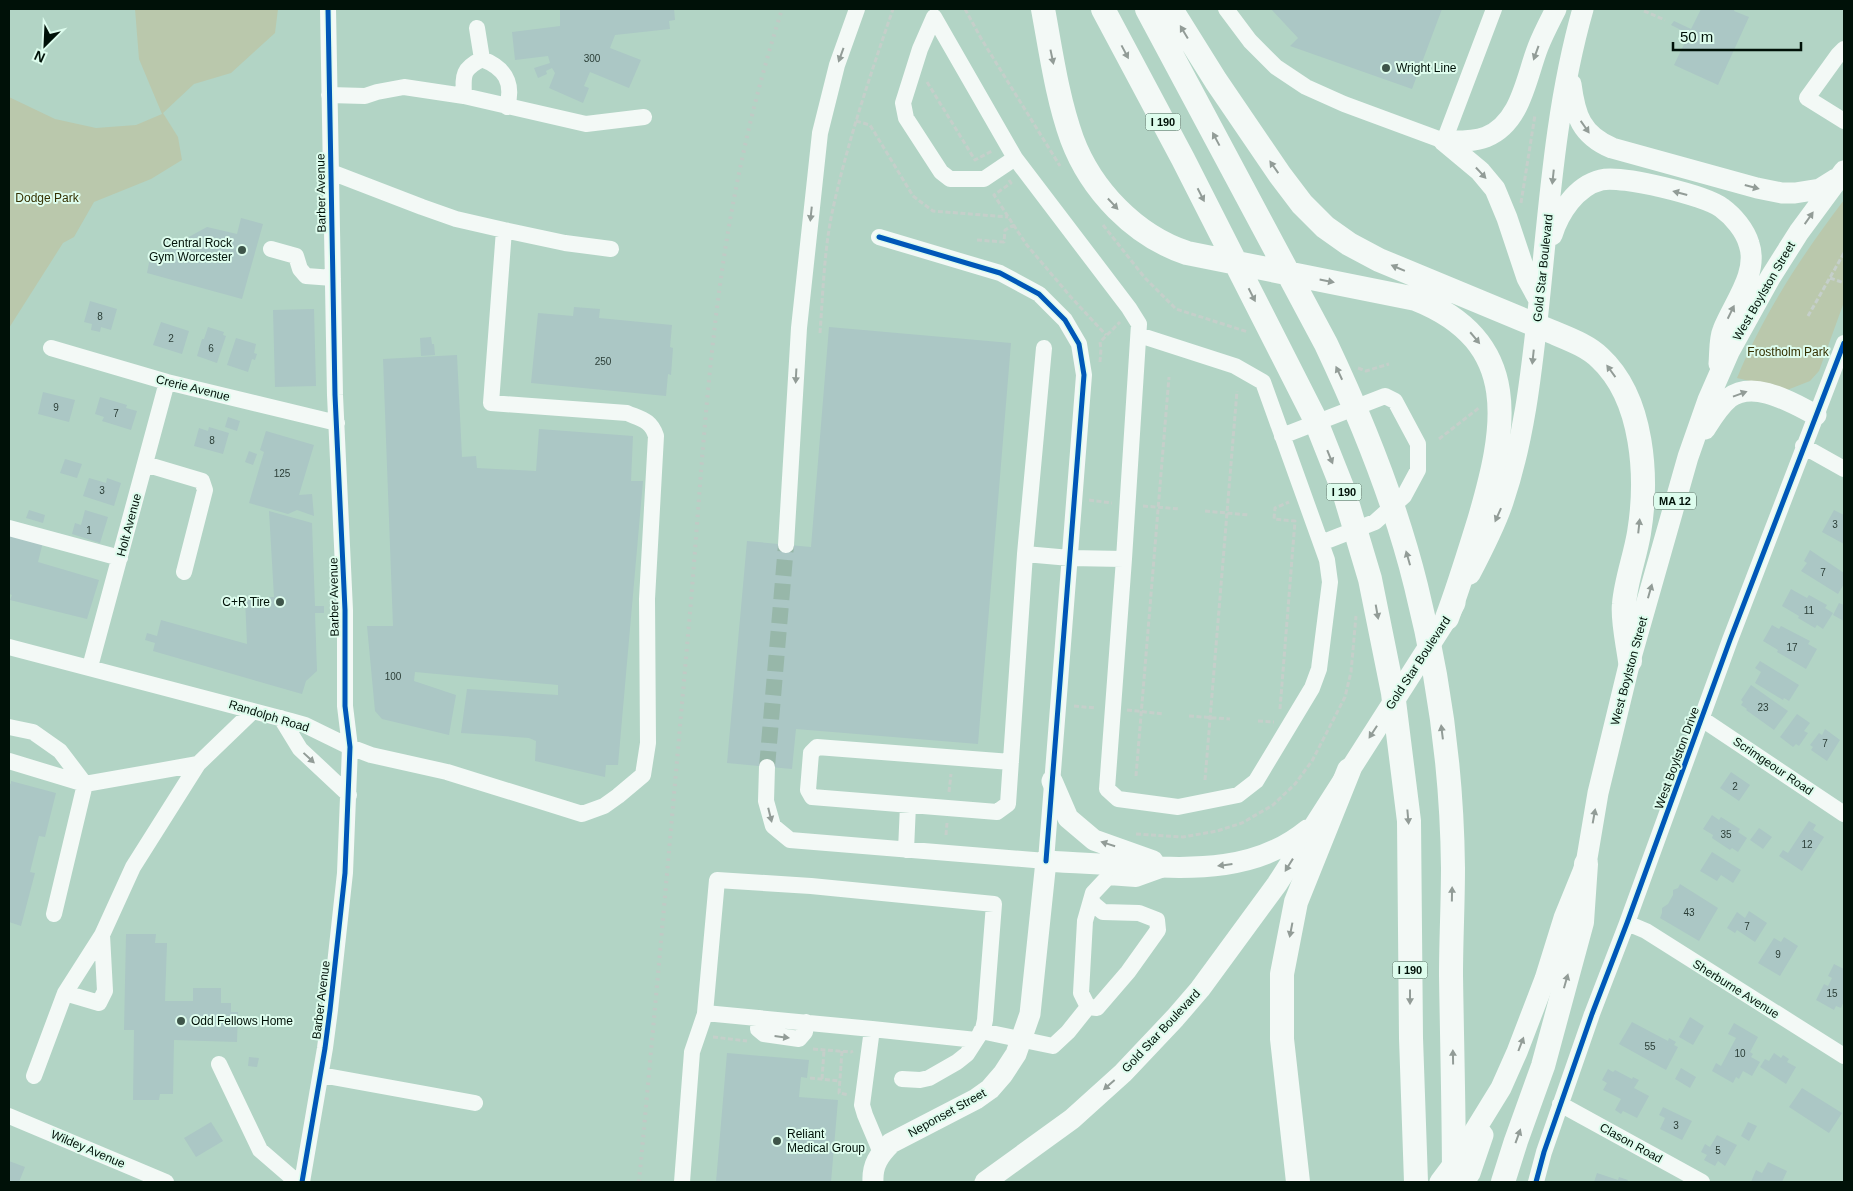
<svg xmlns="http://www.w3.org/2000/svg" width="1853" height="1191" viewBox="0 0 1853 1191" font-family="Helvetica,sans-serif">
  <style>
    .green { fill: #bac8ac }
    .building { fill: #abc7c5 }
    .lines { fill: none; stroke-linecap: round; stroke-linejoin: round }
    .minor-tunnel { stroke: #97b7a9; stroke-width: 16; stroke-dasharray: 16 8; stroke-linecap: butt }
    .path { stroke: #c5cfca; stroke-width: 3; stroke-dasharray: 5 2.5; stroke-linecap: butt }
    .minor { stroke: #f3f9f6; stroke-width: 16 }
    .major { stroke: #f3f9f6; stroke-width: 21 }
    .highway { stroke: #f3f9f6; stroke-width: 24 }
    .rail { stroke: #c0cac5; stroke-width: 4; stroke-dasharray: 2.5 5; stroke-linecap: butt }
    .cycleway-casing { stroke: #ddfced; stroke-width: 8 }
    .cycleway { stroke: #0057b8; stroke-width: 5 }
    .oneway { fill: #929c97 }
    .poi-dot { fill: #3e554a; stroke: #ddfced; stroke-width: 2 }
    .labels { text-anchor: middle; stroke-width: 4; stroke-linejoin: round; paint-order: stroke }
    .number-label { font-size: 10px; fill: #2b3e37 }
    .shield { fill: #ddfced; stroke: #42584d; stroke-width: 1 }
    .shield-label { font-size: 11px; font-weight: bold; fill: #001108 }
    .poi-label { font-size: 12px; fill: #001108; stroke: #ddfced; text-anchor: start }
    .street-label { font-size: 12px; fill: #001108; stroke: #ddfced }
    .park-label { font-size: 12px; fill: #343000; stroke: #ddfced }
  </style>
  <rect width="100%" height="100%" fill="#b2d4c5"/>
  <path class="green" d="M135 9H278L275 33 231 73 194 84 163 113 178 137 182 160 151 179 94 202 74 237 63 243 9 328V97L55 119 96 128 136 125 162 114 139 59Z
    M1844 200V302L1819 371 1810 381 1787 390 1737 378C1764 313 1802 255 1844 200Z"/>
  <path class="building" d="M560 9H674L675 20 669 21 670 29 615 35 610 48 641 60 629 88 590 72 584 86 589 88 583 103 549 88 555 73 552 68 546 71 547 74 538 78 534 68 550 63 548 56 515 60 512 32 560 26Z
    M1271 9H1442L1412 89 1290 46 1298 38Z
    M1701 9H1735L1734 11 1749 17 1718 85 1674 65 1689 34 1671 25 1674 21 1691 29Z
    M241 218 263 224 242 299 147 273 150 258 207 227 237 234Z
    M90 301 117 309 111 330 101 327 100 332 91 330 92 324 84 322Z
    M574 307 600 309 599 318 672 325 670 347 673 348 671 375 668 374 666 396 531 383 538 313 573 316Z
    M314 309 316 386 275 387 273 310Z
    M161 322 189 331 182 354 153 345Z
    M208 327 224 332 223 335 226 336 217 363 197 356 202 339H204Z
    M829 327 1011 343 978 744 796 729 792 769 727 763 747 541 811 547Z
    M431 337 432 344H434L435 355 421 356 420 338Z
    M236 338 256 344 254 353 257 354 255 360 252 359 248 372 227 365Z
    M457 355 462 457 476 456 477 468 536 471 539 429 633 436 631 481H643L618 765H606L605 777 535 761 536 741 529 738 461 733 467 689 558 695V685L415 672 414 681 456 695 449 735 382 719 375 711 367 626H393L383 359Z
    M43 392 75 400 69 422 38 414Z
    M100 397 127 405 126 408 137 411 131 430 102 421 104 417 95 414Z
    M228 417 240 421 237 431 225 427Z
    M209 427 229 433 223 454 194 446 199 428 208 431Z
    M266 431 314 445 299 495 312 494 314 516 297 510 288 514 249 503 264 452 260 450Z
    M249 451 257 454 253 465 245 462Z
    M65 459 82 464 77 478 60 473Z
    M89 478 106 483 107 478 121 483 114 506 83 496Z
    M29 510 45 515 43 523 26 518Z
    M85 510 108 517 100 543 72 534 75 523 81 525Z
    M1834 510 1844 515V544L1822 532Z
    M269 511 312 523 315 606H324V613H315L317 671 306 681 302 694 153 651 155 643 145 640 147 633 157 636 161 620 247 644 245 598 274 597Z
    M9 532 43 542 38 562 99 580 87 619 10 600 12 595 9 594Z
    M1810 550 1844 573V584L1838 594 1801 571 1807 563 1804 561Z
    M1791 589 1807 598 1809 595 1827 605 1825 608 1833 613 1823 629 1817 625 1815 628 1798 618 1799 616 1782 606Z
    M1839 603 1844 605V621L1833 615Z
    M1772 625 1779 629 1781 626 1810 641 1808 644 1817 649 1806 669 1777 652 1778 650 1763 641Z
    M1760 661 1799 685 1789 701 1784 698 1783 700 1755 683 1761 672 1755 668Z
    M1751 685 1788 711 1774 730 1746 710 1747 709 1741 705 1743 702 1741 700Z
    M1797 714 1810 723 1804 731 1808 733 1799 746 1796 744 1793 747 1780 737Z
    M1825 729 1840 740 1827 761 1811 750 1813 747 1810 745 1819 733 1822 735Z
    M1731 772 1750 785 1739 801 1720 788Z
    M11 781 56 793 45 837 39 836 30 872 35 873 21 926 9 922V783L11 784Z
    M1712 815 1719 820 1721 817 1740 829 1738 832 1747 838 1738 852 1732 848 1730 850 1712 838 1713 835 1703 829Z
    M1809 821 1816 825 1813 830 1824 837 1802 871 1779 856 1783 850 1788 853Z
    M1759 828 1772 837 1763 849 1750 840Z
    M1712 852 1741 870 1733 883 1721 875 1717 881 1700 871Z
    M1680 884 1718 908 1699 941 1660 918 1662 913V908L1668 904 1673 895V890L1678 888Z
    M1749 911 1767 923 1755 942 1737 930 1735 933 1727 928 1737 912 1745 918Z
    M126 934H156L155 943H167L165 1001H193V988H221V1003H231V1012H238L237 1042 174 1040 173 1094H160L159 1100H133L134 1030H124Z
    M1784 937 1798 946 1780 976 1758 963 1774 938 1781 942Z
    M1834 964 1844 969V1001L1841 1008 1836 1006 1834 1010 1816 1000 1824 984 1828 986 1832 978 1828 976Z
    M1690 1017 1704 1026 1693 1045 1679 1037Z
    M1632 1022 1668 1041 1669 1038 1676 1042 1674 1045 1678 1047 1666 1070 1619 1044Z
    M1734 1023 1758 1037 1750 1052 1753 1054 1751 1057 1760 1062 1752 1076 1743 1071 1739 1079 1736 1077 1733 1083 1712 1071 1716 1063 1721 1066 1736 1038 1728 1034Z
    M727 1053 809 1060 807 1078 801 1077 799 1097 838 1100 831 1182H716Z
    M1774 1053 1781 1058 1783 1055 1789 1059 1787 1062 1796 1067 1786 1084 1760 1067 1765 1059 1769 1061Z
    M249 1057 259 1058 257 1067 248 1066Z
    M1681 1068 1696 1077 1690 1088 1675 1079Z
    M1608 1069 1613 1072 1615 1070 1632 1079 1633 1077 1639 1080 1634 1088 1649 1096 1637 1118 1623 1111 1621 1114 1615 1110 1621 1099 1603 1090 1607 1083 1602 1080Z
    M1802 1088 1842 1113 1829 1133 1789 1107Z
    M1663 1107 1692 1121 1682 1140 1660 1129 1665 1118 1659 1115Z
    M211 1122 223 1141 196 1157 184 1138Z
    M1748 1122 1757 1126 1749 1141 1741 1136Z
    M1717 1135 1737 1145 1725 1166 1718 1161 1715 1166 1704 1160 1707 1155 1701 1152 1705 1144 1710 1147Z
    M9 1161 25 1167 19 1182H9Z
    M1768 1162 1787 1171 1782 1182H1751L1756 1170 1762 1173Z
    M1597 1173 1618 1180 1619 1177 1628 1180 1627 1182H1594Z"/>
  <g class="lines">
    <path class="minor-tunnel" d="M767 767 786 545"/>
    <path class="path" d="M965 9 982 40 1060 166
      M1644 11 1665 20
      M927 82 975 160 992 151
      M856 121 870 125 913 196 933 211 1008 217
      M1009 180 1011 183 994 195 1026 244 1070 296 1106 335
      M1521 203 1535 115
      M1103 225 1145 278 1176 309 1248 332
      M977 240 1004 242 1005 230 1014 225
      M1830 278 1844 283
      M1808 316 1844 253
      M820 333C823 293 824 252 832 213 847 143 870 76 893 9
      M1100 362 1101 349 1100 342 1120 322
      M1358 368 1366 371 1389 364
      M1439 439 1480 407
      M1089 500 1112 503
      M1143 506 1180 509
      M1205 511 1249 515
      M1074 706 1096 708
      M1280 709 1295 521 1274 519 1275 508 1289 502
      M1127 710 1164 714
      M1189 716 1230 719
      M1258 721 1274 722
      M1136 776 1169 377
      M1205 780 1237 391
      M949 792 951 774
      M1136 834 1183 837 1217 831 1242 823 1273 805 1295 784 1312 761 1345 697 1351 672 1356 616
      M946 835 947 823
      M713 1037 747 1041
      M813 1049 851 1052 853 1051
      M842 1051 839 1093 849 1095
      M810 1078 840 1081
      M822 1079 824 1050"/>
    <path class="minor" d="M1226 9 1250 41 1276 67 1306 87 1344 104 1444 141 1494 9
      M477 28 482 59
      M1844 49 1838 55 1807 98 1844 121
      M329 95 365 96 377 92 404 87 464 96 586 124 644 117
      M464 96C463 75 462 69 482 59 505 68 514 82 507 107
      M1015 158 984 179H950L941 172 906 118 903 103 920 49 934 17 1015 158 1129 308 1139 324 1124 559 1070 558 1025 554 1044 348
      M504 230 565 243 611 249
      M271 249 296 256 300 269 306 276 333 278
      M51 348 167 382 337 423
      M1282 436 1385 396 1395 401 1418 444V470L1404 496 1375 522 1321 543
      M1803 446 1844 469
      M145 464 202 481 205 490 184 572
      M9 528 120 558
      M786 545 799 328 820 133 837 65 857 9
      M1124 559 1107 789 1118 799 1178 807 1238 795 1256 781 1312 688 1319 669 1330 582 1327 560 1263 382 1235 366 1139 335
      M9 647 291 721 305 725 350 747 371 755 447 772 582 814 604 806 618 796 643 775 648 743 647 599 656 436C651 420 641 419 627 413L491 403 504 230 456 219 422 207 331 172
      M90 667 167 382
      M281 718 300 749 349 795
      M1702 719 1844 814
      M9 727 33 732 60 751 85 784 198 764
      M9 761 85 784 54 914
      M1011 762 817 747 811 753 808 790 812 797 997 812 1008 804 1025 554
      M767 767 766 801 773 826 790 840 1046 861 1084 375 1079 344 1065 320 1039 294 1000 273 879 237
      M906 850 908 805
      M1091 902 1103 912 1139 913 1157 920 1158 930 1128 972 1097 1008 1088 1007 1081 993 1085 921 1093 893 1108 877 1136 879 1161 870
      M1627 923 1646 931 1844 1056
      M65 993 99 1003 105 991 102 935
      M759 1018 758 1029 764 1034 799 1039 805 1032 806 1022
      M872 1029 976 1040 983 1029 985 1020 994 904 811 886 717 880 705 1013 872 1029 862 1105 865 1115 881 1153
      M981 1031 1053 1046 1068 1032 1088 1007
      M219 1064 260 1150 297 1182
      M321 1075 475 1103
      M34 1076 65 993 102 935 133 867 198 764 253 711
      M902 1079 920 1080 929 1078 957 1062 967 1054 976 1040
      M1560 1104 1702 1182
      M9 1116 166 1182
      M302 1182 325 1048 330 1010 345 873 350 747 345 706V610L335 395 328 9
      M682 1182 692 1052 706 1011
      M1536 1182 1544 1152 1592 1014 1627 923 1730 640 1844 343"/>
    <path class="major" d="M1571 84C1575 115 1581 135 1612 148L1757 188 1782 193H1795L1820 189 1836 179
      M1444 141C1458 141 1473 142 1486 137 1521 123 1526 78 1538 47 1543 34 1550 21 1556 9
      M1444 141 1480 171 1495 189 1507 218 1527 278 1539 300
      M1552 235C1559 213 1576 186 1601 180 1621 175 1705 195 1722 208 1733 216 1745 230 1749 244 1759 273 1733 304 1723 330 1719 339 1720 353 1719 364
      M1705 429C1712 418 1719 406 1729 398 1754 379 1792 403 1816 415
      M1470 574C1482 551 1495 526 1503 502 1524 440 1531 376 1538 312 1549 210 1555 107 1583 9
      M1052 781 1068 818 1094 840 1153 861
      M873 1182C872 1165 879 1155 891 1143L976 1099 990 1089 1003 1074 1016 1054 1030 1014 1046 861C1075 863 1105 864 1134 866 1195 869 1257 871 1307 830
      M985 1182 1072 1119 1123 1073 1175 1018 1200 989 1277 884 1447 618 1455 603
      M1440 1182 1458 1158 1501 1088 1517 1052 1545 979 1564 918 1586 864 1598 793 1630 661 1688 457 1708 400 1729 352 1770 278 1799 232 1844 171
      M1464 1182 1470 1173 1483 1135"/>
    <path class="highway" d="M1043 9C1051 52 1057 97 1072 139 1091 190 1135 236 1187 253L1416 299C1524 342 1506 429 1479 521 1469 553 1459 586 1447 618
      M1103 9 1183 159 1315 419 1344 492 1370 579 1393 693 1409 821 1411 1038 1416 1182
      M1147 9 1326 344C1362 420 1396 505 1416 586 1439 677 1452 774 1453 868 1453 904 1451 940 1451 975 1452 1044 1454 1113 1454 1182
      M1171 9 1216 81 1280 175 1302 204 1325 227 1349 244 1379 260 1550 331C1566 338 1587 345 1600 358 1644 399 1648 478 1639 533 1635 557 1626 580 1624 604 1622 619 1628 645 1630 661
      M1298 1182 1282 1039V974L1296 902 1349 770
      M1503 1182 1516 1141 1543 1066 1582 922 1586 864"/>
    <path class="rail" d="M639 1182C657 989 674 795 691 601 703 455 710 307 741 164 752 111 766 60 782 9"/>
    <defs>
      <path id="cycleway" d="M879 237 1000 273 1039 294 1065 320 1079 344 1084 375 1046 861
        M302 1182 325 1048 330 1010 345 873 350 747 345 706V610L335 395 328 9
        M1536 1182 1544 1152 1592 1014 1627 923 1730 640 1844 343"/>
    </defs>
    <use href="#cycleway" class="cycleway-casing"/>
    <use href="#cycleway" class="cycleway"/>
  </g>
  <defs><path id="oneway-solid" d="M-6-.8H1V-3.2L6.5 0L1 3.2V.8H-6Z" transform="scale(1.25)"/></defs>
  <g class="oneway">
    <use href="#oneway-solid" transform="translate(1184 32) rotate(-121)"/>
    <use href="#oneway-solid" transform="translate(1125 52) rotate(62)"/>
    <use href="#oneway-solid" transform="translate(1536 53) rotate(110)"/>
    <use href="#oneway-solid" transform="translate(841 55) rotate(110)"/>
    <use href="#oneway-solid" transform="translate(1052 57) rotate(78)"/>
    <use href="#oneway-solid" transform="translate(1585 127) rotate(55)"/>
    <use href="#oneway-solid" transform="translate(1216 139) rotate(-118)"/>
    <use href="#oneway-solid" transform="translate(1274 167) rotate(-125)"/>
    <use href="#oneway-solid" transform="translate(1481 173) rotate(47)"/>
    <use href="#oneway-solid" transform="translate(1553 177) rotate(96)"/>
    <use href="#oneway-solid" transform="translate(1752 187) rotate(15)"/>
    <use href="#oneway-solid" transform="translate(1680 193) rotate(-165)"/>
    <use href="#oneway-solid" transform="translate(1201 195) rotate(63)"/>
    <use href="#oneway-solid" transform="translate(1113 204) rotate(47)"/>
    <use href="#oneway-solid" transform="translate(811 214) rotate(96)"/>
    <use href="#oneway-solid" transform="translate(1809 218) rotate(-55)"/>
    <use href="#oneway-solid" transform="translate(1398 268) rotate(-157)"/>
    <use href="#oneway-solid" transform="translate(1327 281) rotate(11)"/>
    <use href="#oneway-solid" transform="translate(1252 295) rotate(63)"/>
    <use href="#oneway-solid" transform="translate(1731 312) rotate(-64)"/>
    <use href="#oneway-solid" transform="translate(1475 338) rotate(50)"/>
    <use href="#oneway-solid" transform="translate(1533 357) rotate(96)"/>
    <use href="#oneway-solid" transform="translate(1611 371) rotate(-126)"/>
    <use href="#oneway-solid" transform="translate(1339 373) rotate(-115)"/>
    <use href="#oneway-solid" transform="translate(796 376) rotate(93)"/>
    <use href="#oneway-solid" transform="translate(1740 394) rotate(-20)"/>
    <use href="#oneway-solid" transform="translate(1330 457) rotate(68)"/>
    <use href="#oneway-solid" transform="translate(1498 515) rotate(114)"/>
    <use href="#oneway-solid" transform="translate(1639 526) rotate(-84)"/>
    <use href="#oneway-solid" transform="translate(1408 558) rotate(-106)"/>
    <use href="#oneway-solid" transform="translate(1650 591) rotate(-74)"/>
    <use href="#oneway-solid" transform="translate(1377 612) rotate(80)"/>
    <use href="#oneway-solid" transform="translate(1373 732) rotate(123)"/>
    <use href="#oneway-solid" transform="translate(1442 732) rotate(-97)"/>
    <use href="#oneway-solid" transform="translate(309 758) rotate(43)"/>
    <use href="#oneway-solid" transform="translate(770 815) rotate(76)"/>
    <use href="#oneway-solid" transform="translate(1594 816) rotate(-80)"/>
    <use href="#oneway-solid" transform="translate(1408 817) rotate(85)"/>
    <use href="#oneway-solid" transform="translate(1108 844) rotate(-162)"/>
    <use href="#oneway-solid" transform="translate(1225 865) rotate(173)"/>
    <use href="#oneway-solid" transform="translate(1289 865) rotate(122)"/>
    <use href="#oneway-solid" transform="translate(1452 894) rotate(-89)"/>
    <use href="#oneway-solid" transform="translate(1291 930) rotate(101)"/>
    <use href="#oneway-solid" transform="translate(1566 981) rotate(-74)"/>
    <use href="#oneway-solid" transform="translate(1410 997) rotate(90)"/>
    <use href="#oneway-solid" transform="translate(782 1037) rotate(7)"/>
    <use href="#oneway-solid" transform="translate(1521 1044) rotate(-69)"/>
    <use href="#oneway-solid" transform="translate(1453 1057) rotate(-91)"/>
    <use href="#oneway-solid" transform="translate(1109 1085) rotate(139)"/>
    <use href="#oneway-solid" transform="translate(1518 1136) rotate(-70)"/>
  </g>
  <g class="poi-dot">
    <circle cx="1386" cy="68" r="5"/>
    <circle cx="242" cy="250" r="5"/>
    <circle cx="280" cy="602" r="5"/>
    <circle cx="181" cy="1021" r="5"/>
    <circle cx="777" cy="1141" r="5"/>
  </g>
  <g class="labels">
    <g class="number-label">
      <text x="592" y="62">300</text>
      <text x="100" y="320">8</text>
      <text x="171" y="342">2</text>
      <text x="211" y="352">6</text>
      <text x="603" y="365">250</text>
      <text x="56" y="411">9</text>
      <text x="116" y="417">7</text>
      <text x="212" y="444">8</text>
      <text x="282" y="477">125</text>
      <text x="102" y="494">3</text>
      <text x="1835" y="528">3</text>
      <text x="89" y="534">1</text>
      <text x="1823" y="576">7</text>
      <text x="1809" y="614">11</text>
      <text x="1792" y="651">17</text>
      <text x="393" y="680">100</text>
      <text x="1763" y="711">23</text>
      <text x="1825" y="747">7</text>
      <text x="1735" y="790">2</text>
      <text x="1726" y="838">35</text>
      <text x="1807" y="848">12</text>
      <text x="1689" y="916">43</text>
      <text x="1747" y="930">7</text>
      <text x="1778" y="958">9</text>
      <text x="1832" y="997">15</text>
      <text x="1650" y="1050">55</text>
      <text x="1740" y="1057">10</text>
      <text x="1676" y="1129">3</text>
      <text x="1718" y="1154">5</text>
    </g>
    <g class="shield">
      <rect x="1145.5" y="113.5" width="35" height="17" rx="4"/>
      <rect x="1326.5" y="483.5" width="35" height="17" rx="4"/>
      <rect x="1654" y="492.5" width="42" height="17" rx="4"/>
      <rect x="1392.5" y="961.5" width="35" height="17" rx="4"/>
    </g>
    <g class="shield-label">
      <text x="1163" y="126">I 190</text>
      <text x="1344" y="496">I 190</text>
      <text x="1675" y="505">MA 12</text>
      <text x="1410" y="974">I 190</text>
    </g>
    <g class="poi-label">
      <text x="1396" y="72">Wright Line</text>
      <text x="232" y="247" text-anchor="end">Central Rock<tspan x="232" dy="14">Gym Worcester</tspan></text>
      <text x="270" y="606" text-anchor="end">C+R Tire</text>
      <text x="191" y="1025">Odd Fellows Home</text>
      <text x="787" y="1138">Reliant<tspan x="787" dy="14">Medical Group</tspan></text>
    </g>
    <g class="street-label">
      <text transform="translate(321 193) rotate(-91)" y="4">Barber Avenue</text>
      <text transform="translate(1543 268) rotate(-84)" y="4">Gold Star Boulevard</text>
      <text transform="translate(1764 291) rotate(-60)" y="4">West Boylston Street</text>
      <text transform="translate(193 388) rotate(14)" y="4">Crerie Avenue</text>
      <text transform="translate(129 525) rotate(-75)" y="4">Holt Avenue</text>
      <text transform="translate(334 597) rotate(-91)" y="4">Barber Avenue</text>
      <text transform="translate(1418 663) rotate(-57)" y="4">Gold Star Boulevard</text>
      <text transform="translate(1629 671) rotate(-75)" y="4">West Boylston Street</text>
      <text transform="translate(269 716) rotate(17)" y="4">Randolph Road</text>
      <text transform="translate(1677 758) rotate(-70)" y="4">West Boylston Drive</text>
      <text transform="translate(1773 766) rotate(34)" y="4">Scrimgeour Road</text>
      <text transform="translate(1736 989) rotate(32)" y="4">Sherburne Avenue</text>
      <text transform="translate(321 1000) rotate(-83)" y="4">Barber Avenue</text>
      <text transform="translate(1161 1031) rotate(-47)" y="4">Gold Star Boulevard</text>
      <text transform="translate(947 1113) rotate(-29)" y="4">Neponset Street</text>
      <text transform="translate(1631 1143) rotate(29)" y="4">Clason Road</text>
      <text transform="translate(88 1149) rotate(23)" y="4">Wildey Avenue</text>
    </g>
    <g class="park-label">
      <text x="47" y="202">Dodge Park</text>
      <text x="1788" y="356">Frostholm Park</text>
    </g>
  </g>
  <rect width="1853" height="1191" fill="none" stroke="#001108" stroke-width="20"/>
  <g transform="translate(45 45) rotate(204)" stroke="#ddfced" stroke-width="4" paint-order="stroke">
  <path d="M0-4L9 19L0 12L-9 19Z" fill="#001108"/>
  <text y="-8" font-size="14" font-weight="bold" text-anchor="middle" fill="#001108">N</text>
  </g>
  <path d="M1673 42v8h128v-8" fill="none" stroke="#001108" stroke-width="2.5"/>
  <text x="1680" y="42" font-size="15" fill="#001108" stroke="#ddfced" stroke-width="4" paint-order="stroke">50 m</text>
</svg>
